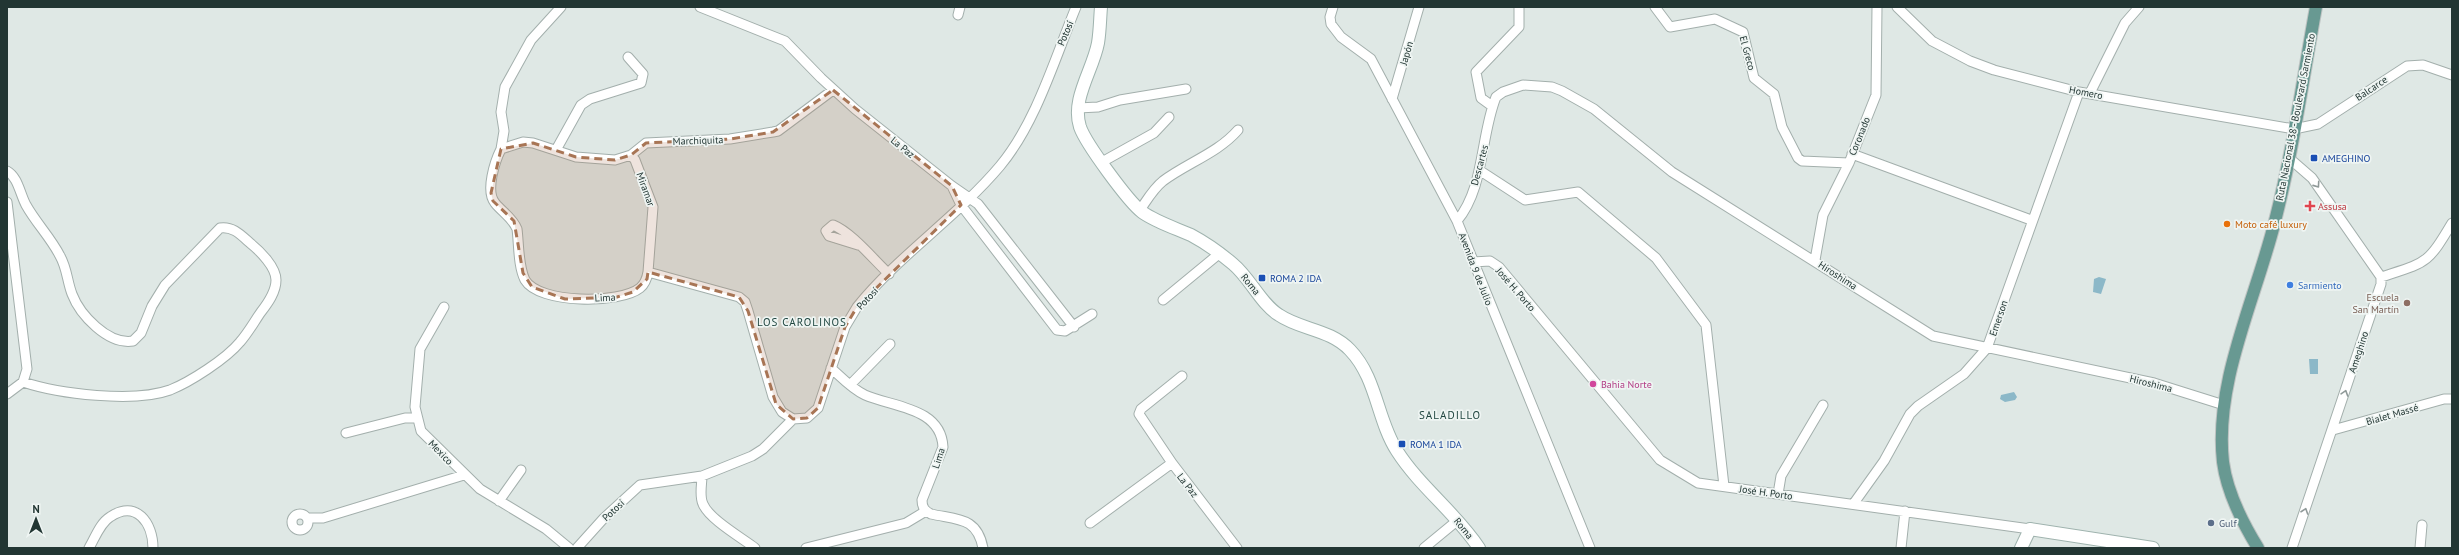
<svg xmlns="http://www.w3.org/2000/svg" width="2459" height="555" viewBox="0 0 2459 555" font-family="'PT Sans',sans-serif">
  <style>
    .water { fill: #8cb8c8 }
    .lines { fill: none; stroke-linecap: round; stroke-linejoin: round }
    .street-casing { stroke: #a3afac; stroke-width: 11 }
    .secondary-casing { stroke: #9fb3ae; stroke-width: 14 }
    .primary-casing { stroke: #bdc3c2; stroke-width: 14 }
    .street { stroke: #fff; stroke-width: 9 }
    .secondary { stroke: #fff; stroke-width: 12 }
    .primary { stroke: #689992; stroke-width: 12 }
    .oneway { stroke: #909a99 }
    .marked { fill: #a87555; fill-opacity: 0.2; stroke: #a87555; stroke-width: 3; stroke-dasharray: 8 5; stroke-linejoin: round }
    .transit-dot { fill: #1a4fb4; stroke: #eff5f3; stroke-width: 1.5 }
    .health-dot { fill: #e0444e; stroke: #eff5f3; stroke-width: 1.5 }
    .food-dot { fill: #e8710a; stroke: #eff5f3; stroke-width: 1.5 }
    .shop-dot { fill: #3f7fe0; stroke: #eff5f3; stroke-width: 1.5 }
    .education-dot { fill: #8d6e63; stroke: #eff5f3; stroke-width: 1.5 }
    .hotel-dot { fill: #d1479c; stroke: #eff5f3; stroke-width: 1.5 }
    .service-dot { fill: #5c6f8a; stroke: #eff5f3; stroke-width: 1.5 }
    .labels { text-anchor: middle; stroke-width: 3.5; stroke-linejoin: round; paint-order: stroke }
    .street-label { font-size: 10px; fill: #223633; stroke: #eff5f3 }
    .transit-label { font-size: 10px; fill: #164399; stroke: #eff5f3; text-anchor: start }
    .health-label { font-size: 10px; fill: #be3a42; stroke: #eff5f3; text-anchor: start }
    .food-label { font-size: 10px; fill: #c56008; stroke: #eff5f3; text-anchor: start }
    .shop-label { font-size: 10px; fill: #366cbe; stroke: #eff5f3; text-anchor: start }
    .education-label { font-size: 10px; fill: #785e54; stroke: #eff5f3; text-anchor: end }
    .hotel-label { font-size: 10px; fill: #b23c85; stroke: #eff5f3; text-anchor: start }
    .service-label { font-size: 10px; fill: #4e5e75; stroke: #eff5f3; text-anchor: start }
    .neighbourhood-label { font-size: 11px; letter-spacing: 1px; fill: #204640; stroke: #eff5f3 }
  </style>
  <rect width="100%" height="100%" fill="#dfe8e5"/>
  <path class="water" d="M2099 277 2106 279 2101 294 2093 292 2094 279Z
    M2309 359H2318V374H2310Z
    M2014 392 2017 397 2015 400 2005 402 2000 399 2001 395Z"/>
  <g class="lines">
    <defs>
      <path id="street" d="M700 7 785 41 821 78 855 109 952 186 978 204 1074 327
        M1333 7 1330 17 1331 24 1341 37 1371 59 1457 221 1590 548
        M1655 7 1670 27 1715 19 1743 32 1754 78 1774 94 1782 127 1798 158 1802 161 1849 163
        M1897 7 1932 41 1970 61 1994 70 2079 92 2294 129 2318 124 2407 66 2423 65 2452 75
        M958 15 960 7
        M2090 93 2125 23 2139 7
        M1392 99 1419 7
        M1492 106 1481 98 1476 72 1519 27V7
        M1078 108 1098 107 1120 100 1186 89
        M501 149 504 131 501 112 505 87 531 40 561 7
        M556 150 581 105 590 99 641 83 643 74 628 57
        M1852 154 2031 220
        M631 155 635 160 653 207 648 272
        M2289 158 2312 178 2381 277V284L2292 548
        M1102 162 1154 133 1169 117
        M1479 170 1525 200 1578 192 1656 258 1706 325 1724 486
        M7 171C18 177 20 194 26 205 36 223 51 238 60 256 67 268 67 281 72 294 80 315 108 345 133 341L141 333 152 306 165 285 220 228C233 226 241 235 250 243 260 251 276 267 276 280 276 292 268 303 261 312 254 322 248 333 240 342 226 359 190 382 170 390 134 403 59 394 23 382
        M952 186 961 205 1057 330 1065 331 1092 314
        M7 202 27 369 23 382 7 394
        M1140 210C1147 200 1153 189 1163 181 1187 163 1218 153 1238 130
        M1457 221C1485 187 1480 137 1496 97L1503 92 1523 85 1552 87 1562 91 1594 109 1672 172 1933 336 2154 383 2224 405
        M858 245 829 236 826 231 833 225C851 232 874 260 889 274
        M1815 260 1823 215 1849 163 1876 95 1877 7
        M1473 262 1490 261 1499 267 1660 460 1698 483 2030 529
        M2381 277C2427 262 2427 265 2452 223
        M1163 300 1220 253
        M444 307 420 349 415 407 421 431 480 489 546 529 569 548
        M831 368C842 378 852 389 865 395 892 407 941 407 943 447L922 500C922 508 925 511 931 514 958 520 977 517 983 548
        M850 385 890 344
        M793 419 782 412 773 397 748 311 745 302 739 297 648 272C647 278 645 284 640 288 620 304 539 304 525 280 518 266 519 244 517 229 512 217 502 212 495 203 485 191 495 161 501 149L523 142 533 143 576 157 615 160 631 155 646 143 730 139 773 132 778 131 833 90
        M2333 430 2444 399H2452
        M346 433 405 418H417
        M1172 463 1139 414 1141 409 1182 376
        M702 476C702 484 699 496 703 504 709 519 742 538 755 548
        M1778 494 1781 476 1823 405
        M499 501 521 470
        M1854 503 1884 461 1910 414 1918 406 1964 374 1987 348 2079 92
        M292 522a8 8 0 1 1 16 0a8 8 0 1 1-16 0Z
        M307 518H323L464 475
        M1090 523 1172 463 1237 548
        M89 548C95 538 100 523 110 517 136 499 153 523 153 548
        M577 548 604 518 640 485 702 476 752 456 763 449 793 419 807 418 818 408 845 327 857 307C899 255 957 217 1000 166 1036 123 1055 58 1076 7
        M806 548 906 523 926 511
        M1424 548 1458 520
        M1901 548 1905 511
        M2420 548 2422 525"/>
      <path id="secondary" d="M1101 7C1100 19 1100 31 1098 43 1093 70 1071 99 1080 127 1086 144 1128 201 1142 212 1156 222 1175 228 1191 235 1206 243 1220 253 1233 264 1250 278 1261 304 1279 315 1301 330 1330 329 1350 350 1377 378 1377 420 1397 451 1420 487 1456 513 1479 548
        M2021 548 2030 529 2153 548"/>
      <path id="primary" d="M2258 548C2242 522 2227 493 2223 462 2214 382 2256 298 2275 221 2293 151 2303 78 2316 7"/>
    </defs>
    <use href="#street" class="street-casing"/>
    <use href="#secondary" class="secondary-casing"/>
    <use href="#primary" class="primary-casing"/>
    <use href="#street" class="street"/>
    <use href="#secondary" class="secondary"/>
    <use href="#primary" class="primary"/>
  </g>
  <defs><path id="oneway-chevron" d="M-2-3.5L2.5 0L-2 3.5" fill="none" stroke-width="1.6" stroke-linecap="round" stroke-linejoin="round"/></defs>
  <g class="oneway">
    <use href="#oneway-chevron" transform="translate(2317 185) rotate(55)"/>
    <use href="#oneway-chevron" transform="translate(2345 393) rotate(-72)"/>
    <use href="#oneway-chevron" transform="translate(2305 511) rotate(-71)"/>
  </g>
  <path class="marked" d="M833 90 952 186 961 205 857 307 845 327 818 408 807 418 793 419 776 404 748 311 739 297 648 272 647 279 633 292 617 297 565 299 532 287 523 273 514 221 493 201 491 193 501 149 533 143 576 157 615 160 631 155 646 143 730 139 773 132Z"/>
  <g class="transit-dot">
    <rect x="2310" y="154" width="8" height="8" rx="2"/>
    <rect x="1258" y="274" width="8" height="8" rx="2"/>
    <rect x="1398" y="440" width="8" height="8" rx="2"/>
  </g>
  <path class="health-dot" d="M2308 200h4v4h4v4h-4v4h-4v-4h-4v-4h4z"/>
  <circle class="food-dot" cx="2227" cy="224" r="4"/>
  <circle class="shop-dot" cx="2290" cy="285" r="4"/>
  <circle class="education-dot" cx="2407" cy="303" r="4"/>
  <circle class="hotel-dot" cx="1593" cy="384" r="4"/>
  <circle class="service-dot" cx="2211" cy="523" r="4"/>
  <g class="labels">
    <g class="street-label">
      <text transform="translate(1065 33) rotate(-67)" y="4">Potosí</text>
      <text transform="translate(1406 53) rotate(-74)" y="4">Japón</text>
      <text transform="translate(1748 53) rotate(75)" y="4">El Greco</text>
      <text transform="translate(2371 88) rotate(-34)" y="4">Balcarce</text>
      <text transform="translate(2086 92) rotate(11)" y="4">Homero</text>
      <text transform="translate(2295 117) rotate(-79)" y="4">Ruta Nacional 38 - Boulevard Sarmiento</text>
      <text transform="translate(1859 136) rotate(-68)" y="4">Coronado</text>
      <text transform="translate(698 140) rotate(-2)" y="4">Marchiquita</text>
      <text transform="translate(903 147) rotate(39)" y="4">La Paz</text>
      <text transform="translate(1479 165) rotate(-75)" y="4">Descartes</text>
      <text transform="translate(646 189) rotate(70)" y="4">Miramar</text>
      <text transform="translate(1476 269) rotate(69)" y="4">Avenida 9 de Julio</text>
      <text transform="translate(1838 275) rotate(33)" y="4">Hiroshima</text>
      <text transform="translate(1251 284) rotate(51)" y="4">Roma</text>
      <text transform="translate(1516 289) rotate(49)" y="4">José H. Porto</text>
      <text transform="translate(605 297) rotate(-3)" y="4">Lima</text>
      <text transform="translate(867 298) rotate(-47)" y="4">Potosí</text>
      <text transform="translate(1998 318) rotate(-71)" y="4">Emerson</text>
      <text transform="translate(2358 352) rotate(-72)" y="4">Ameghino</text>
      <text transform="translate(2151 383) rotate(14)" y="4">Hiroshima</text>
      <text transform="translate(2392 414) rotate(-16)" y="4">Bialet Massé</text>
      <text transform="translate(441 452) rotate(46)" y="4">Mexico</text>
      <text transform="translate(938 458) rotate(-72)" y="4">Lima</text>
      <text transform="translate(1188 485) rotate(52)" y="4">La Paz</text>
      <text transform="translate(1766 492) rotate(8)" y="4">José H. Porto</text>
      <text transform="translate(613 510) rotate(-43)" y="4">Potosí</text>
      <text transform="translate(1464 528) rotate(51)" y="4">Roma</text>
    </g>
    <g class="transit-label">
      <text x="2322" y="162">AMEGHINO</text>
      <text x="1270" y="282">ROMA 2 IDA</text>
      <text x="1410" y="448">ROMA 1 IDA</text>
    </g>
    <g class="health-label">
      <text x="2318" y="210">Assusa</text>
    </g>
    <g class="food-label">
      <text x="2235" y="228">Moto café luxury</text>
    </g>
    <g class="shop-label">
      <text x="2298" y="289">Sarmiento</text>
    </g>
    <g class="education-label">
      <text x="2399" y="301">Escuela<tspan x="2399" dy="12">San Martín</tspan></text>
    </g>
    <g class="hotel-label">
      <text x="1601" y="388">Bahia Norte</text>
    </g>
    <g class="service-label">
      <text x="2219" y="527">Gulf</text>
    </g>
    <g class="neighbourhood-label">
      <text x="802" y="326">LOS CAROLINOS</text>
      <text x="1450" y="419">SALADILLO</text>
    </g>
  </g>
  <rect width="2459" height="555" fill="none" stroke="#223633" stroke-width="16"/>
  <g transform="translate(36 519)" stroke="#eff5f3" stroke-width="3" paint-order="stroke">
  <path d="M0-3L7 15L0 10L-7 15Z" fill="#223633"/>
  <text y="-6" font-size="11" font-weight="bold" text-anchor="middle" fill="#223633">N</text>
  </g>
</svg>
